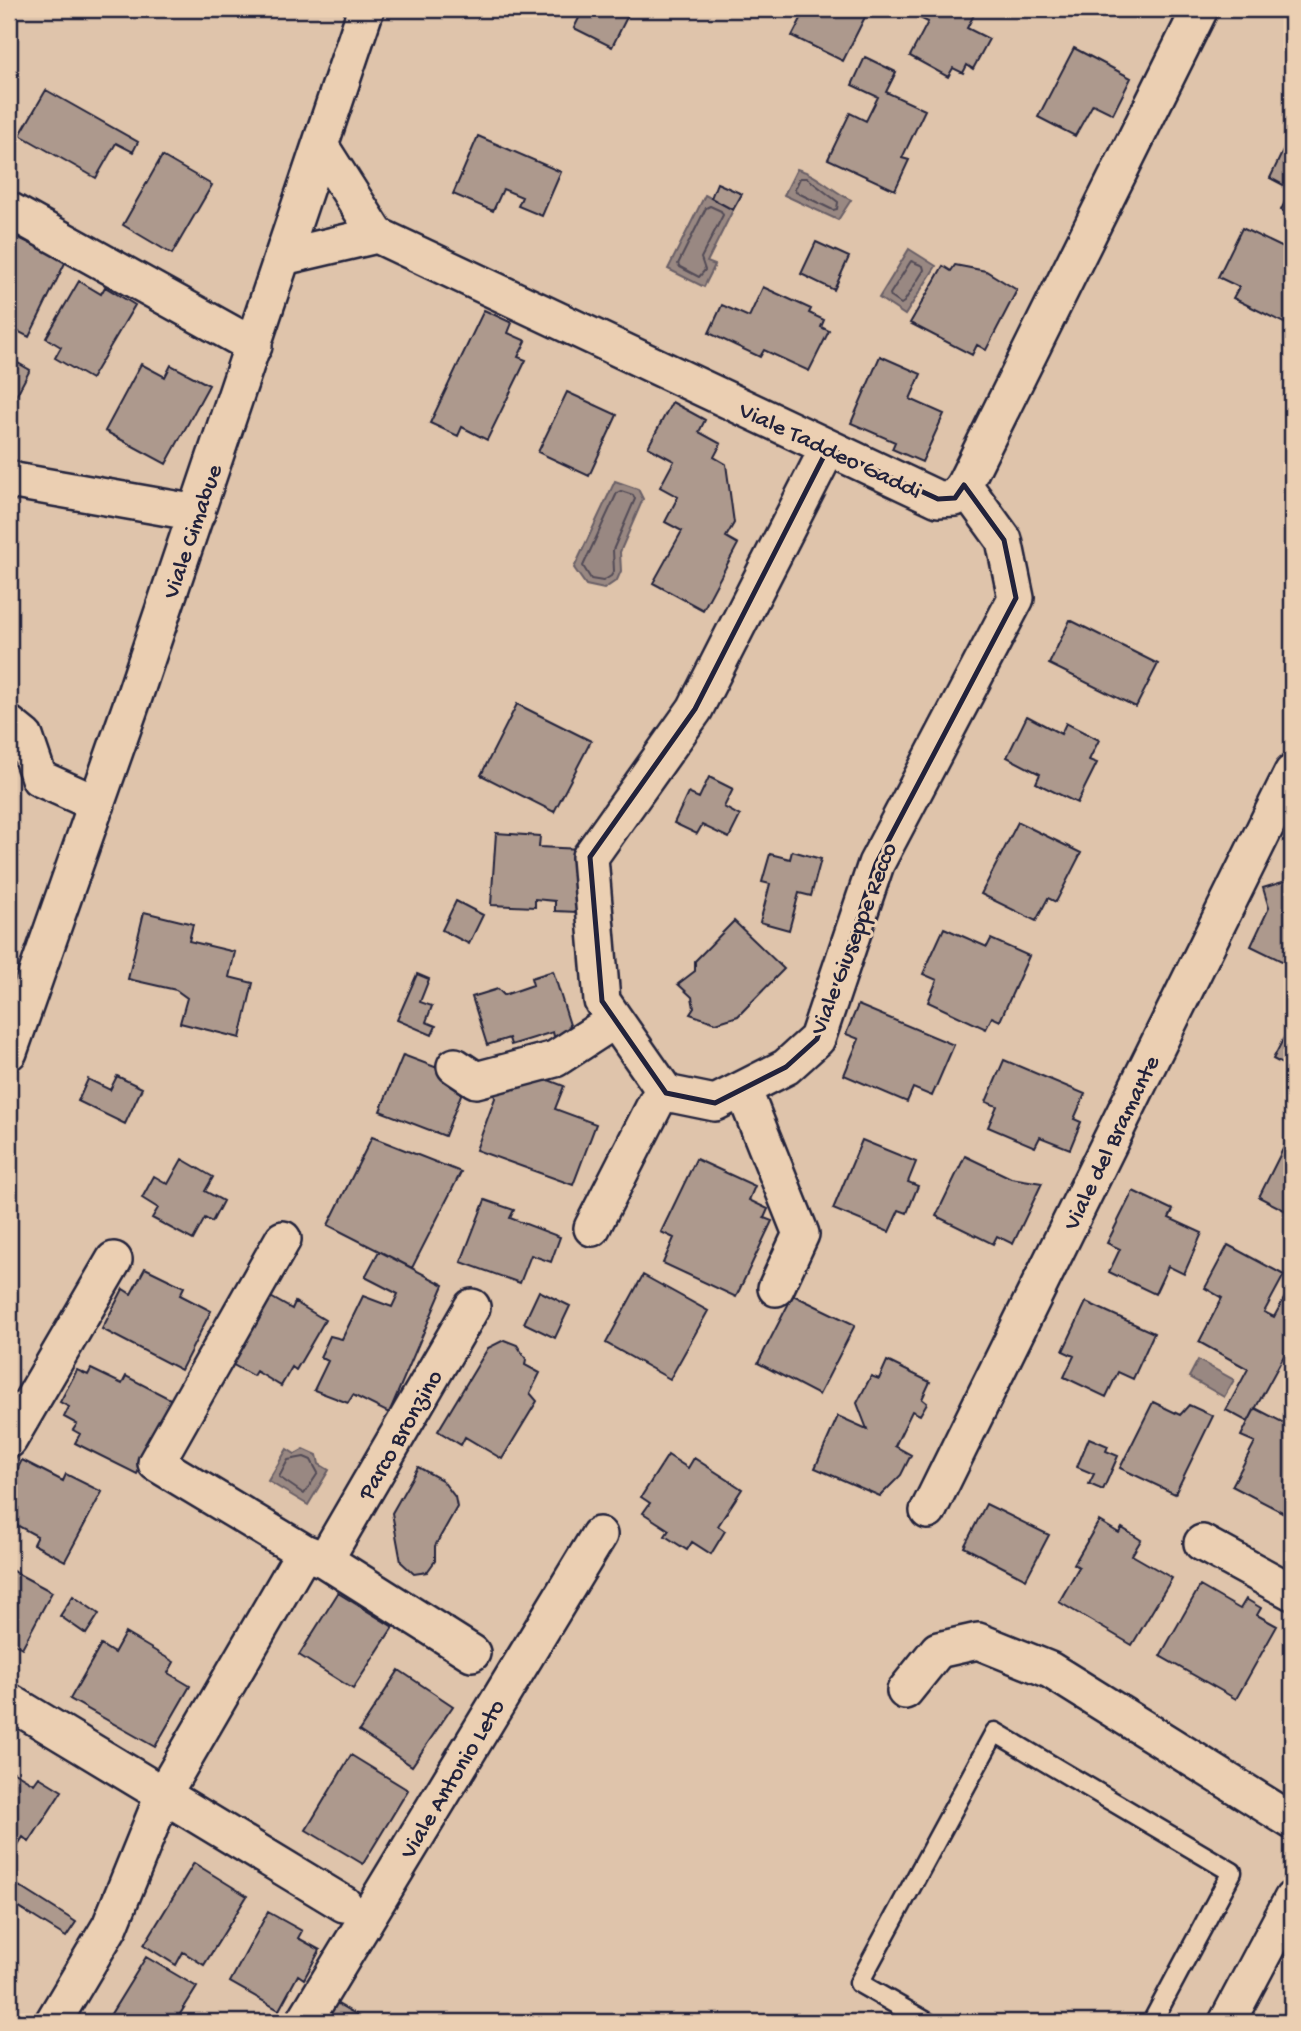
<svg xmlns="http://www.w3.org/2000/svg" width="1301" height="2031" viewBox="0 0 1301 2031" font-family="'Gochi Hand',sans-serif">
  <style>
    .water { fill: #998882; stroke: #695f66; stroke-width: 2 }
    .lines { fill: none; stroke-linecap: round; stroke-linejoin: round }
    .shore { stroke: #524b57; stroke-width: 2 }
    .building { fill: #ad998d; stroke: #22223b; stroke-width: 2 }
    .lane-casing { stroke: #22223b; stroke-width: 23 }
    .street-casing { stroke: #22223b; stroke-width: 40 }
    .lane { stroke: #ebcfb2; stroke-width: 18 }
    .street { stroke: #ebcfb2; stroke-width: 35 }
    .marked { fill: none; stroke: #22223b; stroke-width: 5; stroke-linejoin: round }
    .labels { text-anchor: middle; stroke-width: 6; stroke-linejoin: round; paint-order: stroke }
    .street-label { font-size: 24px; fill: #22223b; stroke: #ebcfb2 }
  </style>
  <rect width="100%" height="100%" fill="#dfc4ab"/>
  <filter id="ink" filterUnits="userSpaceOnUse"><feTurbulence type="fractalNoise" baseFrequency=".0143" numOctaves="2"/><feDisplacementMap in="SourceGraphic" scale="14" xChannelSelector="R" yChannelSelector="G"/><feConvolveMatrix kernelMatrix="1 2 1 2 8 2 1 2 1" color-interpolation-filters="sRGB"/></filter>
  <g filter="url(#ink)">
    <path class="water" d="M797 169C817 174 832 191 851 200L838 220 784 195Z
      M705 195 733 210 707 262 715 265 704 287 668 269Z
      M909 249 936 266 905 315 879 298Z
      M615 481 638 489 643 499 620 552 621 571 617 580 604 589 586 585 574 568Z
      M1198 1360 1234 1380 1224 1397 1189 1377Z
      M287 1449 295 1454 304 1449 317 1455 319 1464 329 1470 308 1505 268 1481Z"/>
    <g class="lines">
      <path class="shore" d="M800 178H807L838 202 837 209 833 210 796 192 795 189Z
        M710 206 721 211 723 215 701 258 705 270 699 277 680 267 678 264 706 208Z
        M911 261 923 266 924 270 904 302 901 304 891 297 890 294Z
        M621 491 633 495 635 499 613 550 614 571 611 576 603 581 591 579 583 566 617 493Z
        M304 1457 311 1460 318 1473 304 1494 279 1477 288 1460Z"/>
    </g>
    <path class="building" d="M575 9H631L612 47 574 28 582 12Z
      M806 9H869L843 61 792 36Z
      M902 9H977L967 28 989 39 973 69 967 65 963 73 953 68 948 77 910 56 928 22Z
      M1074 48 1131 78 1113 114 1093 104 1075 136 1038 117Z
      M865 57 896 72 886 92 925 110 902 158 909 160 895 190 828 159 850 113 866 121 878 97 852 85Z
      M46 90 138 142 133 152 116 143 96 178 20 135Z
      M1292 132V215L1281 210 1291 189 1270 178Z
      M478 136 561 172 542 216 518 206 522 197 503 189 493 211 453 194Z
      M162 156 212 185 172 254 123 225Z
      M717 183 742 194 733 210 711 198Z
      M1242 228 1292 252V327L1233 298 1239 287 1218 277Z
      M17 237 66 261 29 337 9 327V254Z
      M816 242 849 257 834 290 801 274Z
      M955 265 986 271 1017 290 986 350 977 345 972 355 910 323 943 266 951 271Z
      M79 281 101 294 105 287 135 305 91 379 55 358 61 347 46 338Z
      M763 287 811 309 809 313 824 320 821 327 829 331 809 371 764 350 760 357 709 333 722 305 749 317Z
      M484 310 512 323 508 333 526 341 518 357 526 360 487 440 462 427 458 436 430 423Z
      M880 356 921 374 910 399 944 414 922 462 892 449 895 442 851 423Z
      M9 358 30 370 9 409Z
      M141 364 165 377 171 365 209 385 166 464 105 431Z
      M567 392 617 415 589 476 538 452Z
      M672 402 705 420 699 432 721 444 714 457 726 464 734 523 726 537 738 544 703 610 653 583 682 531 665 522 678 497 660 487 674 461 648 447Z
      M1070 620 1158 664 1136 707 1049 664Z
      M517 704 591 741 554 812 481 775Z
      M1027 716 1061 734 1066 723 1099 740 1089 760 1097 763 1077 803 1036 783 1040 774 1007 757Z
      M709 777 733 789 724 807 740 816 729 838 702 825 697 834 674 823 688 793 699 798Z
      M1018 822 1081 853 1056 902 1048 898 1036 921 981 894Z
      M496 833 540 836 539 847 581 849 577 912 555 911V901L535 899V907L491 905Z
      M792 851 821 859 811 896 799 893 789 930 760 922 770 884 762 882 770 854 790 859Z
      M1292 879V966L1251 946 1269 908 1263 888Z
      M456 901 483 915 469 944 442 930Z
      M144 912 193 924 189 941 235 952 229 977 253 983 240 1038 180 1023 187 998 176 990 128 979Z
      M734 921 784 969 738 1016 716 1023 690 1014 694 1008 692 997 678 984 695 971V961Z
      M944 928 987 947 991 939 1029 956 1000 1021 992 1017 986 1029 928 1002 937 980 923 974Z
      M553 971 570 1025 556 1045 553 1032 511 1045 509 1038 487 1045 472 997 498 989 504 995 533 985 531 978Z
      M417 974 429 979 420 1002 432 1006 426 1022 436 1026 432 1035 397 1020Z
      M858 1005 954 1045 932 1096 913 1088 907 1102 844 1075 859 1039 846 1034Z
      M1292 1022V1069L1273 1059Z
      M403 1055 467 1079 445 1136 380 1111Z
      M1004 1060 1085 1094 1074 1119 1081 1122 1070 1149 1040 1137 1035 1147 988 1127 997 1106 986 1102Z
      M533 1074 564 1086 555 1109 596 1124 573 1185 476 1150 495 1098 492 1085Z
      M117 1076 142 1088 125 1124 78 1101 88 1079 110 1090Z
      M1292 1131V1214L1259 1197Z
      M372 1137 461 1172 412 1268 328 1225Z
      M862 1140 916 1162 908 1182 918 1186 907 1213 899 1210 889 1232 833 1209Z
      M965 1156 1011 1178 1042 1183 1013 1244 997 1236 993 1244 936 1216Z
      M182 1159 213 1177 205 1191 223 1201 212 1222 205 1218 193 1240 152 1218 158 1208 142 1198 154 1176 168 1184Z
      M696 1159 755 1186 749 1200 768 1209 764 1218 772 1221 736 1297 663 1263 674 1238 661 1232Z
      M1133 1191 1173 1210 1169 1218 1202 1233 1184 1274 1168 1266 1155 1294 1109 1272 1120 1249 1107 1243Z
      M485 1200 514 1210 510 1218 560 1237 551 1262 531 1255 520 1283 461 1262Z
      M1228 1245 1284 1275 1264 1312 1274 1317 1292 1284V1341L1248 1422 1226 1410 1248 1369 1199 1342 1222 1298 1205 1288Z
      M379 1251 444 1285 389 1413 353 1395 348 1403 314 1390 328 1361 320 1357 330 1336 342 1339 363 1296 392 1307 398 1294 365 1277Z
      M145 1268 184 1287 180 1295 211 1311 181 1370 102 1329 123 1289 131 1294Z
      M643 1275 708 1311 670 1379 606 1343Z
      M260 1291 292 1309 295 1302 325 1320 296 1370 292 1367 281 1386 256 1371 253 1376 230 1363Z
      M539 1291 570 1306 555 1338 524 1323Z
      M793 1295 855 1325 819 1395 758 1363Z
      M1086 1302 1154 1333 1133 1379 1118 1372 1106 1397 1064 1377 1074 1356 1063 1351Z
      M504 1340 517 1345 526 1359 525 1365 540 1373 530 1393 537 1401 502 1459 465 1437 461 1445 438 1431 488 1348Z
      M887 1361 930 1382 922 1399 927 1403 920 1415 912 1411 895 1446 911 1455 901 1475 880 1496 815 1468 838 1416 867 1429 857 1403 871 1376 879 1379Z
      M91 1369 122 1384 126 1376 174 1401 137 1474 75 1443 80 1434 73 1430 77 1424 64 1417 69 1407 60 1402 77 1370 88 1375Z
      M1153 1402 1180 1415 1189 1405 1213 1416 1175 1494 1120 1468Z
      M1255 1408 1292 1427V1517L1232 1486 1255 1442 1241 1436Z
      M1089 1438 1108 1446 1106 1451 1118 1456 1103 1490 1089 1484 1094 1474 1077 1467Z
      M668 1455 688 1468 694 1458 742 1489 718 1526 725 1531 711 1554 692 1542 687 1550 665 1536 669 1530 643 1513 650 1503 641 1497Z
      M22 1460 63 1481 66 1474 102 1492 65 1561 33 1544 37 1536 9 1521V1506L12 1500 9 1498V1485Z
      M418 1467 442 1480 455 1497 457 1507 435 1546V1561L427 1572 414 1574 401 1562 392 1513Z
      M986 1504 1049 1535 1026 1579 964 1547Z
      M1099 1521 1119 1533 1122 1528 1141 1540 1132 1555 1172 1578 1132 1645 1059 1602 1079 1567 1074 1564Z
      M9 1569 52 1592 22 1648 9 1641Z
      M1200 1586 1240 1609 1246 1599 1261 1608 1257 1615 1277 1626 1236 1699 1160 1656Z
      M338 1593 393 1627 353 1689 299 1655Z
      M73 1596 99 1614 86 1634 60 1616Z
      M125 1633 174 1662 168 1673 190 1686 155 1747 70 1699 101 1645 114 1653Z
      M399 1670 453 1706 412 1766 359 1731Z
      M351 1755 408 1790 363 1864 306 1830Z
      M9 1769 34 1784 39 1777 62 1791 29 1842 23 1837 14 1851 9 1847Z
      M194 1863 247 1896 204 1965 183 1952 176 1965 144 1945Z
      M19 1886 76 1922 66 1937 10 1902Z
      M268 1912 302 1931 298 1938 320 1950 304 1979 298 1975 279 2010 230 1982Z
      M146 1957 197 1987 175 2022H118L109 2017Z
      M331 2000 369 2022H317Z"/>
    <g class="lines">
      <defs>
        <path id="lane" d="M927 2022 859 1983 995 1732 1232 1872 1152 2022"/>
        <path id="street" d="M321 147 377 235
          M9 210 254 346
          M283 257 377 235 938 499 955 498 964 485 1200 9
          M828 448 695 709 590 857 602 1001 666 1093 715 1103 786 1067 817 1039 876 864 1016 598 1004 540 964 485
          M9 478 15 481 197 513
          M9 724 25 737 39 778 97 804
          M9 1052 135 694 366 9
          M455 1066 476 1080 555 1059 615 1020
          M743 1089 801 1234 776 1288
          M592 1228 663 1089
          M283 1239 156 1463 304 1552 325 1560 472 1653
          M9 1440 114 1260
          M928 1511 1292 773
          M1202 1543 1292 1592
          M325 1560 472 1307
          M905 1691 938 1650 978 1641 1050 1670 1292 1821
          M10 1702 344 1904
          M53 2022 110 1926 164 1793 304 1552
          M304 2022 599 1535
          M1227 2022 1292 1899"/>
      </defs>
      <use href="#lane" class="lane-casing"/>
      <use href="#street" class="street-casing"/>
      <use href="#lane" class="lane"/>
      <use href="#street" class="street"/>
    </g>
  </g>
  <path class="marked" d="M828 448 938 499 955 498 964 485 1004 540 1016 598 876 864 817 1039 786 1067 715 1103 666 1093 602 1001 590 857 695 709Z"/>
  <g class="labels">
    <g class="street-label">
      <text transform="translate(831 449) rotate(25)" y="8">Viale Taddeo Gaddi</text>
      <text transform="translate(191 531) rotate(-71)" y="8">Viale Cimabue</text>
      <text transform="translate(852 938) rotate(-69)" y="8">Viale Giuseppe Recco</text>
      <text transform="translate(1110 1142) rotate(-64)" y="8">Viale del Bramante</text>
      <text transform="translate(399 1434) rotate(-60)" y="8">Parco Bronzino</text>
      <text transform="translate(451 1778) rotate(-59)" y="8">Viale Antonio Leto</text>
    </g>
  </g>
  <rect width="1301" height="2031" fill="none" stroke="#ebcfb2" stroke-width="35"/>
  <rect x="18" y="18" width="1266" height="1996" fill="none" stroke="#22223b" stroke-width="2.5" filter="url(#ink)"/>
</svg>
